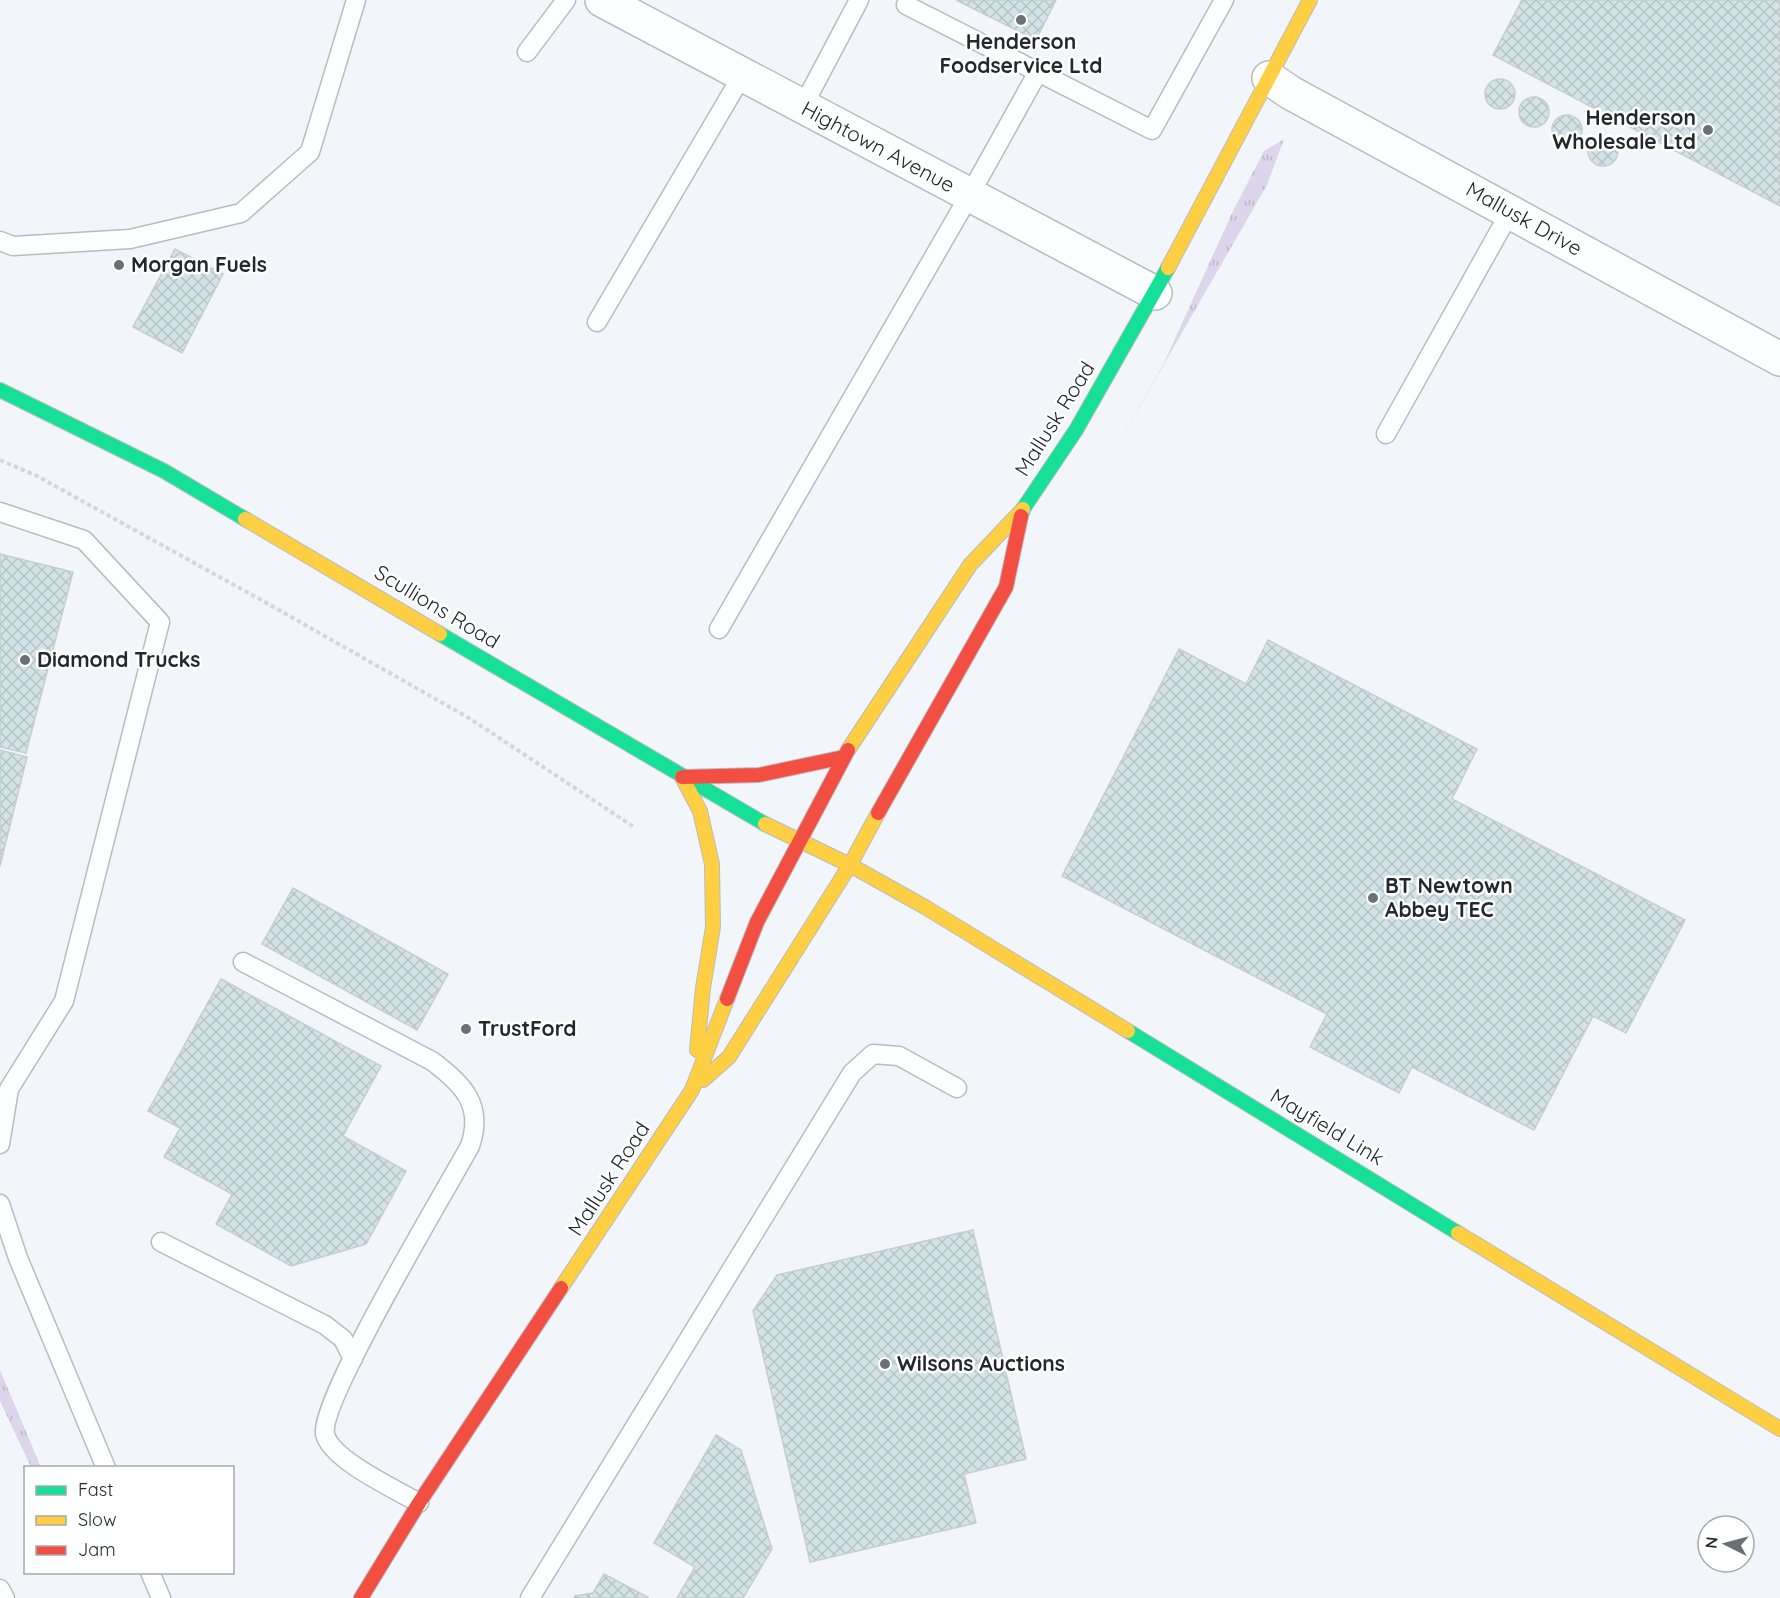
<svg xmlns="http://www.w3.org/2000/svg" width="1780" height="1598" viewBox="0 0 1780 1598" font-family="Quicksand,sans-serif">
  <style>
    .grass { fill: url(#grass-tufts) }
    .building { fill: url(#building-cross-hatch); stroke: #c7cdd0; stroke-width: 1.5 }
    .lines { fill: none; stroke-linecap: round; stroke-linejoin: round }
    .lane-casing { stroke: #b8bcc0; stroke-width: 21 }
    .street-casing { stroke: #b8bcc0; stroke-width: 36 }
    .fast-casing { stroke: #b8bcc0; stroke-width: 16 }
    .slow-casing { stroke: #b8bcc0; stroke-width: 16 }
    .jam-casing { stroke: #b8bcc0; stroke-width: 16 }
    .path { stroke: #d7d7d9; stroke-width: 4; stroke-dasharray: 4.5 3; stroke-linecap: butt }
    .lane { stroke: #fdfefe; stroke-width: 18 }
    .street { stroke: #fdfefe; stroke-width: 33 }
    .fast { stroke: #16e098; stroke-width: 14 }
    .slow { stroke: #ffcf43; stroke-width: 14 }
    .jam { stroke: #f24e42; stroke-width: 14 }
    .poi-dot { fill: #6b7075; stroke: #fff; stroke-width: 2 }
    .labels { text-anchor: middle; stroke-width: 5; stroke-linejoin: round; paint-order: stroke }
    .poi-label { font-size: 21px; font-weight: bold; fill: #23282d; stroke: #fff; text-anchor: start }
    .street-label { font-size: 21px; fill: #23282d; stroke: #fff }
  </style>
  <defs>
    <pattern id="grass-tufts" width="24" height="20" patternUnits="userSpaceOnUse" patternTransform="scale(1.5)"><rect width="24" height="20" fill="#ddd5eb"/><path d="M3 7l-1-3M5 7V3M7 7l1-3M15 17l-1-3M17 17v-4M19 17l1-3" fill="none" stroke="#bdb7ca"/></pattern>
    <pattern id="building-cross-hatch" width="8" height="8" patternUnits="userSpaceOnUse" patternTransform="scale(1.5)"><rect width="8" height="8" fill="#d3e4e8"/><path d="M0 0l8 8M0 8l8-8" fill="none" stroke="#b5c4c7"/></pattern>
  </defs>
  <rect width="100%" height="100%" fill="#f2f6fa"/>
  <path class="grass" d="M1284 139 1267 185 1106 465 1164 363 1232 213 1264 151Z
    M0 1370 41 1467H31L0 1401Z"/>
  <path class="building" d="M956 0H1056L1036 40Z
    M1522 0H1780V206L1493 55Z
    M1485 94a15 15 0 1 1 30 0a15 15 0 1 1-30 0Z
    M1519 112a15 15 0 1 1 30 0a15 15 0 1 1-30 0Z
    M1552 130a15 15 0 1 1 30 0a15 15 0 1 1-30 0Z
    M1588 151a15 15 0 1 1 30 0a15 15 0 1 1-30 0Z
    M175 249 223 274 182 353 133 327Z
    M0 554 73 572 26 753 0 747Z
    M1268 640 1477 749 1452 799 1685 920 1626 1033 1593 1016 1534 1130 1412 1067 1399 1093 1310 1047 1327 1014 1062 876 1179 649 1246 684Z
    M0 750 27 757 0 866Z
    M293 888 448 974 417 1030 262 944Z
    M221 979 381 1066 343 1136 406 1171 366 1244 291 1266 216 1224 232 1194 164 1157 180 1128 148 1111Z
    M973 1230 1026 1459 964 1474 976 1523 810 1562 753 1311 777 1275Z
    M716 1435 741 1450 772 1549 743 1598H677L695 1567 654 1543Z
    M604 1574 649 1598H574L575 1596 593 1593Z"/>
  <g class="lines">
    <defs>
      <path id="lane" d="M906 5 1152 130 1224 0
        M527 52 566 0
        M803 106 859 0
        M0 241 13 246 130 239 241 213 310 152 356 0
        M597 322 743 74
        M1386 434 1510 212
        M0 512 84 540 160 622 64 1001 9 1089 0 1144
        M719 629 969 196 1038 72
        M243 962 432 1061C463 1084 484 1105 470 1146 447 1188 319 1401 325 1434 331 1460 397 1490 419 1503
        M0 1204 18 1258 106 1468
        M161 1242 325 1325 343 1339 353 1359
        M150 1572 161 1598
        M0 1589 5 1598
        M530 1598 852 1073 873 1054 899 1056 957 1088"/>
      <path id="street" d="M602 0 1155 293
        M1269 78 1291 93 1780 359"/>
      <path id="fast" d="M0 390 164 471 245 519
        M1021 516 1023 509 1076 430 1168 268
        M440 634 765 824
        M1128 1031 1458 1233"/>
      <path id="slow" d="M1168 268 1310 0
        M245 519 440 634
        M848 750 970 565 1023 509
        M682 777 700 811 712 864 713 927 703 988 697 1050
        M765 824 850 865 925 907 1128 1031
        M703 1080 729 1057 850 865 878 813
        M1458 1233 1780 1429
        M561 1288 692 1090 727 999"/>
      <path id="jam" d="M682 777 759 775 844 757
        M878 813 1006 587 1021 516
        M727 999 757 922 848 750
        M361 1598 419 1503 561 1288"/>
    </defs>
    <use href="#lane" class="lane-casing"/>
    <use href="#street" class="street-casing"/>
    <use href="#fast" class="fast-casing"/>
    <use href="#slow" class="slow-casing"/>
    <use href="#jam" class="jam-casing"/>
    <path class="path" d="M0 460 37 476 263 601 469 718 634 827"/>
    <use href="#lane" class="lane"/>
    <use href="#street" class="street"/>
    <use href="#fast" class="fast"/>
    <use href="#slow" class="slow"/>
    <use href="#jam" class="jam"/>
  </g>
  <g class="poi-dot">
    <circle cx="1021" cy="20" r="6"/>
    <circle cx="1708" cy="130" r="6"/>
    <circle cx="119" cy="265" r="6"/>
    <circle cx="25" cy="660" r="6"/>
    <circle cx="1373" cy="898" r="6"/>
    <circle cx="466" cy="1029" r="6"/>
    <circle cx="885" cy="1364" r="6"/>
  </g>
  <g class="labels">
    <g class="poi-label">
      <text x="1021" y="49" text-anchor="middle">Henderson<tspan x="1021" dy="24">Foodservice Ltd</tspan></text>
      <text x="1696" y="125" text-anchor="end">Henderson<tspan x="1696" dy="24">Wholesale Ltd</tspan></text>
      <text x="131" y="272">Morgan Fuels</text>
      <text x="37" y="667">Diamond Trucks</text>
      <text x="1385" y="893">BT Newtown<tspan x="1385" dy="24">Abbey TEC</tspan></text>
      <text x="478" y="1036">TrustFord</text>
      <text x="897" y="1371">Wilsons Auctions</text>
    </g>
    <g class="street-label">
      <text transform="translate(878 147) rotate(28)" y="7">Hightown Avenue</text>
      <text transform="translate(1524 219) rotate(29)" y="7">Mallusk Drive</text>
      <text transform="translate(1055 419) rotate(-58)" y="7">Mallusk Road</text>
      <text transform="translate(437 607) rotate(31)" y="7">Scullions Road</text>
      <text transform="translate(1327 1127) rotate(31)" y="7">Mayfield Link</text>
      <text transform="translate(609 1179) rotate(-57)" y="7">Mallusk Road</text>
    </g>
  </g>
  <rect x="24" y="1466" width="210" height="108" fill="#ffffff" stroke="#a7a9ab" stroke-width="1.5"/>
  <rect x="36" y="1486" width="30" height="9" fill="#16e098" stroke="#a7a9ab" stroke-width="1.5"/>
  <text x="78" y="1496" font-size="18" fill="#23282d">Fast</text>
  <rect x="36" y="1516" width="30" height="9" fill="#ffcf43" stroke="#a7a9ab" stroke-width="1.5"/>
  <text x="78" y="1526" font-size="18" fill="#23282d">Slow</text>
  <rect x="36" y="1546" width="30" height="9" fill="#f24e42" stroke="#a7a9ab" stroke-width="1.5"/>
  <text x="78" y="1556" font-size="18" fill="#23282d">Jam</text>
  <g transform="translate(1726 1544) rotate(276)"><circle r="28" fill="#ffffff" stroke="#a7a9ab" stroke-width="1.5"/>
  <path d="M0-4.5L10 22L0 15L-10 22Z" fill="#6b7075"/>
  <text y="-9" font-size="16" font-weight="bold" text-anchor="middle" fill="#23282d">N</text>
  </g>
</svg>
